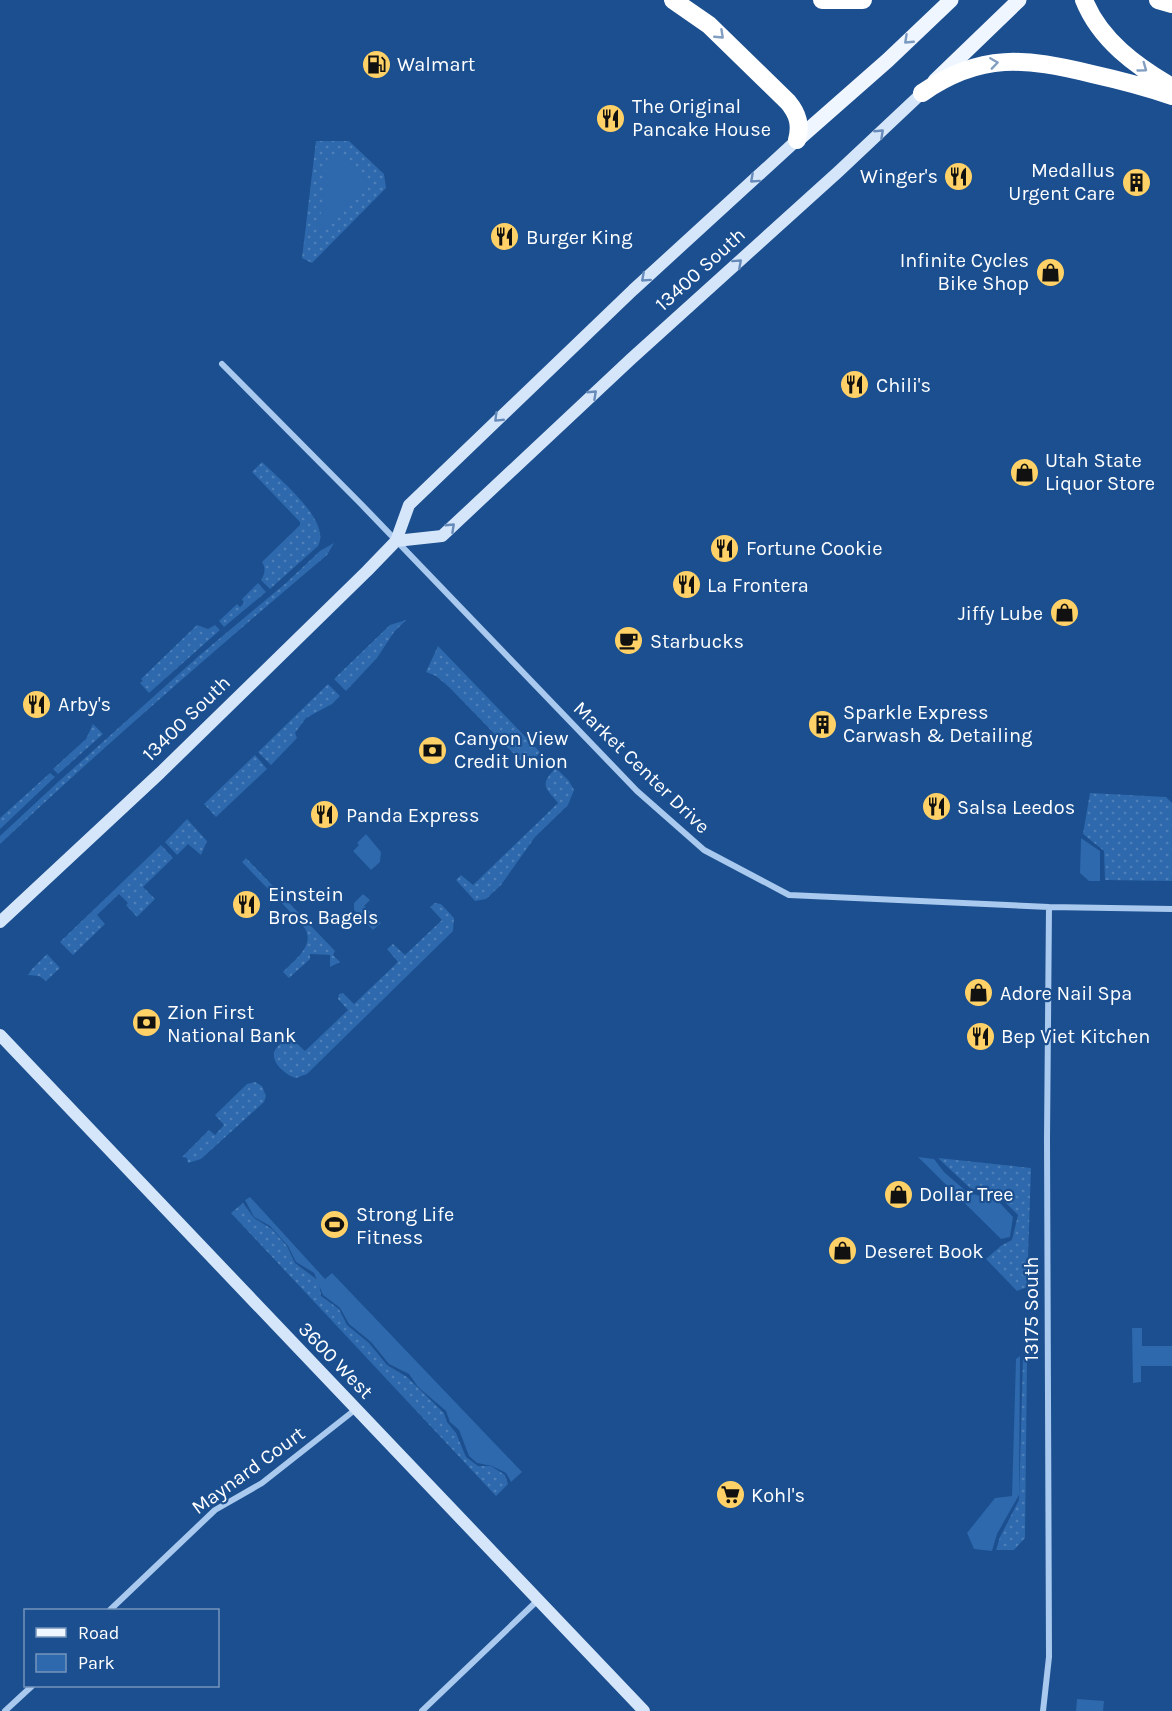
<svg xmlns="http://www.w3.org/2000/svg" width="1172" height="1711" viewBox="0 0 1172 1711" font-family="Karla,sans-serif">
  <style>
    .grass { fill: url(#grass-dots) }
    .green { fill: #2e69ad }
    .lines { fill: none; stroke-linecap: round; stroke-linejoin: round }
    .street { stroke: #a9c9ee; stroke-width: 6 }
    .secondary { stroke: #d6e6fa; stroke-width: 12 }
    .primary { stroke: #f0f6ff; stroke-width: 15 }
    .highway { stroke: #fff; stroke-width: 18 }
    .oneway { stroke: #829ec1 }
    .oneway2 { stroke: #7b9ac1 }
    .oneway3 { stroke: #668bba }
    .labels { text-anchor: middle; stroke-width: 4.5; stroke-linejoin: round; paint-order: stroke }
    .poi-label { font-size: 20px; fill: #fff; stroke: #1b4f8f; text-anchor: start }
    .street-label { font-size: 20px; fill: #fff; stroke: #1b4f8f }
  </style>
  <defs>
    <pattern id="grass-dots" width="8" height="8" patternUnits="userSpaceOnUse" patternTransform="scale(1.5)"><rect width="8" height="8" fill="#2e69ad"/><path d="M2 2h.1M6 6h.1" fill="none" stroke="#4d80b9" stroke-width="1.8" stroke-linecap="round"/></pattern>
  </defs>
  <rect width="100%" height="100%" fill="#1b4f8f"/>
  <path class="grass" d="M316 141H349L384 174 386 188 312 263 302 258Z
    M262 462C279 479 332 521 318 546L270 589 261 580C265 574 266 568 262 562L300 525V522L252 472Z
    M334 543 327 555C216 649 106 744 0 844V836L57 783 200 655 286 583 320 551Z
    M258 583 266 592 224 627 219 621 237 604 240 607 244 603 242 599Z
    M406 620 394 632 377 658 346 691 334 679 390 625Z
    M197 625 208 629 215 625 220 630 149 693 140 683 143 681 141 679Z
    M438 646 540 752 534 759 527 762 520 760 449 687 436 676 426 672Z
    M328 684 340 696 332 704 306 718 295 733 297 738 271 765 258 752Z
    M93 724 103 734 58 774 53 769 86 739Z
    M255 755 267 769 216 817 204 804Z
    M556 768 569 781 574 790 568 805 535 837 501 885 486 899 475 901 456 880 461 875 473 885 558 803C545 787 539 785 556 768Z
    M50 773 55 777 0 829V818Z
    M1090 793 1166 797 1172 803V881L1105 880 1104 851 1083 834Z
    M187 819 207 841 201 855 188 844 177 855 165 842Z
    M161 845 173 858 143 887 155 899 137 917 126 905 128 903 119 894 97 915 105 924 73 955 60 942Z
    M246 858 335 951 333 955 340 962 330 967V955L310 954V959L289 978 283 972C296 958 318 944 302 924L242 862Z
    M435 903 441 904 454 918 453 931 307 1074 296 1078C287 1076 269 1062 275 1050 278 1045 285 1040 289 1036L305 1051 348 1010 338 999 339 994 343 993 354 1004 398 962 387 949 393 944 405 955 442 920 430 907Z
    M47 954 60 968 46 981 39 976 28 975 32 969Z
    M255 1082 262 1086 266 1096 264 1102 201 1159 188 1163 187 1158 182 1157 209 1130 215 1135 224 1125 215 1115 247 1084Z
    M938 1158 1031 1168 1027 1287 1017 1291 986 1259 1002 1245 1012 1240 1018 1215 1000 1197 970 1188Z
    M243 1203 254 1218 272 1229 287 1246 295 1263 319 1281 321 1296 339 1309 347 1325 369 1343 387 1365 407 1377 444 1413 447 1422 456 1433 466 1457 478 1466H491L505 1475 508 1484 496 1496 231 1213Z
    M1023 1358 1027 1359 1025 1538 1014 1550H996L1000 1537 1019 1500Z"/>
  <path class="green" d="M328 155 347 157 370 184 318 236Z
    M366 834 381 852 380 862 371 870 353 851 359 845 357 843Z
    M1081 838 1100 851V881H1089L1080 873Z
    M363 894 370 900 364 906 381 923 373 930 354 910V903Z
    M918 1157 934 1159 944 1172 967 1192 999 1202 1013 1217 1010 1237 1001 1239Z
    M250 1197 325 1279 332 1273 522 1472 511 1482 506 1473 492 1466 477 1463 469 1456 459 1430 450 1422 446 1411 418 1387 409 1374 389 1364 371 1342 349 1324 340 1308 323 1295 314 1273 296 1262 288 1246 270 1226 254 1217 245 1200Z
    M1132 1328H1142V1346H1172V1366H1141V1382L1133 1383Z
    M1020 1356 1019 1495 997 1534 992 1551 974 1549 967 1533 995 1498 1012 1496 1016 1359Z
    M1077 1699 1104 1701 1103 1711H1076Z"/>
  <g class="lines">
    <path class="street" d="M222 364 361 504 637 791 704 850 789 895 1049 907 1172 909
      M110 1610 215 1510 262 1483 356 1409
      M5 1711 32 1686
      M422 1711 538 1600
      M1043 1711 1049 1657 1047 1139 1049 907"/>
    <path class="secondary" d="M396 541 442 536 631 359 838 172 922 93
      M0 922 160 773 367 571 396 541 409 505 633 290 797 140
      M0 1035 644 1711"/>
    <path class="primary" d="M935 81 1019 0
      M797 140 888 60 951 0"/>
    <path class="highway" d="M673 0 709 25 788 102C798 114 801 125 797 140
      M822 0H863
      M1084 0C1100 40 1136 66 1172 87
      M1158 0 1172 4
      M922 93C981 52 1026 58 1092 74 1119 80 1146 87 1172 96"/>
  </g>
  <defs><path id="oneway-chevron" d="M-2-3.5L2.5 0L-2 3.5" fill="none" stroke-width="1.6" stroke-linecap="round" stroke-linejoin="round" transform="scale(1.5)"/></defs>
  <g class="oneway">
    <use href="#oneway-chevron" transform="translate(720 35) rotate(43)"/>
    <use href="#oneway-chevron" transform="translate(994 63) rotate(-8)"/>
    <use href="#oneway-chevron" transform="translate(1143 68) rotate(36)"/>
  </g>
  <use class="oneway2" href="#oneway-chevron" transform="translate(908 40) rotate(137)"/>
  <g class="oneway3">
    <use href="#oneway-chevron" transform="translate(880 133) rotate(-43)"/>
    <use href="#oneway-chevron" transform="translate(754 179) rotate(138)"/>
    <use href="#oneway-chevron" transform="translate(738 263) rotate(-42)"/>
    <use href="#oneway-chevron" transform="translate(645 278) rotate(138)"/>
    <use href="#oneway-chevron" transform="translate(593 394) rotate(-43)"/>
    <use href="#oneway-chevron" transform="translate(498 418) rotate(136)"/>
    <use href="#oneway-chevron" transform="translate(451 527) rotate(-43)"/>
  </g>
  <defs>
    <symbol id="fuel-disc" viewBox="-11 -11 22 22"><circle r="9.5" fill="#ffd166" stroke="#1b4f8f"/><path d="M-5.5-6h7V0h2V4h1.3V-2.5L3-4.5l.8-.8L6-3V5H2.5V1h-1V6h-7ZM-4.2-4.7v3.2H.2V-4.7Z" fill="#111"/></symbol>
    <symbol id="restaurant-disc" viewBox="-11 -11 22 22"><circle r="9.5" fill="#ffd166" stroke="#1b4f8f"/><path d="M-5-6h1v4h1v-4h1v4h1v-4h1v5L-1.5 .5V6h-2V.5L-5-1ZM5-6V6H3V1.5H1.5Q1.5-4 5-6Z" fill="#111"/></symbol>
    <symbol id="building-disc" viewBox="-11 -11 22 22"><circle r="9.5" fill="#ffd166" stroke="#1b4f8f"/><path d="M-4-6H4V6H1V3H-1V6H-4ZM-2.5-4.3h1.7v1.8h-1.7ZM.8-4.3h1.7v1.8H.8ZM-2.5-1h1.7V.8h-1.7ZM.8-1h1.7V.8H.8Z" fill="#111"/></symbol>
    <symbol id="shop-disc" viewBox="-11 -11 22 22"><circle r="9.5" fill="#ffd166" stroke="#1b4f8f"/><path d="M-5-2.5h2.3a2.7 3.5 0 0 1 5.4 0H5L5.5 6h-11ZM-1.5-2.5h3a1.5 2.3 0 0 0-3 0Z" fill="#111"/></symbol>
    <symbol id="cafe-disc" viewBox="-11 -11 22 22"><circle r="9.5" fill="#ffd166" stroke="#1b4f8f"/><path d="M-5.5-4.5H6V0H3Q3 3.5 0 3.5H-2.5Q-5.5 3.5-5.5 0ZM3-3.2v2h1.7v-2ZM-6 4.5H4V6H-6Z" fill="#111"/></symbol>
    <symbol id="bank-disc" viewBox="-11 -11 22 22"><circle r="9.5" fill="#ffd166" stroke="#1b4f8f"/><path d="M-6-4H6V4H-6ZM0-2.3a2.3 2.3 0 1 0 0 4.6a2.3 2.3 0 1 0 0-4.6Z" fill="#111"/></symbol>
    <symbol id="stadium-disc" viewBox="-11 -11 22 22"><circle r="9.5" fill="#ffd166" stroke="#1b4f8f"/><path d="M0-5a6.5 5 0 1 0 0 10a6.5 5 0 1 0 0-10ZM-3.5-1.8h7v3.6h-7Z" fill="#111"/></symbol>
    <symbol id="supermarket-disc" viewBox="-11 -11 22 22"><circle r="9.5" fill="#ffd166" stroke="#1b4f8f"/><path d="M-6-5.5h2.5l.6 2H6L4.5 2H-2.5L-4.4-4H-6ZM-1.5 3.2a1.3 1.3 0 1 0 .1 0ZM3 3.2a1.3 1.3 0 1 0 .1 0Z" fill="#111"/></symbol>
  </defs>
  <g fill-rule="evenodd">
    <use href="#fuel-disc" x="360" y="48" width="33" height="33"/>
    <use href="#restaurant-disc" x="594" y="102" width="33" height="33"/>
    <use href="#restaurant-disc" x="942" y="160" width="33" height="33"/>
    <use href="#building-disc" x="1120" y="166" width="33" height="33"/>
    <use href="#restaurant-disc" x="488" y="220" width="33" height="33"/>
    <use href="#shop-disc" x="1034" y="256" width="33" height="33"/>
    <use href="#restaurant-disc" x="838" y="368" width="33" height="33"/>
    <use href="#shop-disc" x="1008" y="456" width="33" height="33"/>
    <use href="#restaurant-disc" x="708" y="532" width="33" height="33"/>
    <use href="#restaurant-disc" x="670" y="568" width="33" height="33"/>
    <use href="#shop-disc" x="1048" y="596" width="33" height="33"/>
    <use href="#cafe-disc" x="612" y="624" width="33" height="33"/>
    <use href="#restaurant-disc" x="20" y="688" width="33" height="33"/>
    <use href="#building-disc" x="806" y="708" width="33" height="33"/>
    <use href="#bank-disc" x="416" y="734" width="33" height="33"/>
    <use href="#restaurant-disc" x="920" y="790" width="33" height="33"/>
    <use href="#restaurant-disc" x="308" y="798" width="33" height="33"/>
    <use href="#restaurant-disc" x="230" y="888" width="33" height="33"/>
    <use href="#shop-disc" x="962" y="976" width="33" height="33"/>
    <use href="#bank-disc" x="130" y="1006" width="33" height="33"/>
    <use href="#restaurant-disc" x="964" y="1020" width="33" height="33"/>
    <use href="#shop-disc" x="882" y="1178" width="33" height="33"/>
    <use href="#stadium-disc" x="318" y="1208" width="33" height="33"/>
    <use href="#shop-disc" x="826" y="1234" width="33" height="33"/>
    <use href="#supermarket-disc" x="714" y="1478" width="33" height="33"/>
  </g>
  <g class="labels">
    <g class="poi-label">
      <text x="397" y="71">Walmart</text>
      <text x="632" y="113">The Original<tspan x="632" dy="23">Pancake House</tspan></text>
      <text x="1115" y="177" text-anchor="end">Medallus<tspan x="1115" dy="23">Urgent Care</tspan></text>
      <text x="938" y="183" text-anchor="end">Winger's</text>
      <text x="526" y="244">Burger King</text>
      <text x="1029" y="267" text-anchor="end">Infinite Cycles<tspan x="1029" dy="23">Bike Shop</tspan></text>
      <text x="876" y="392">Chili's</text>
      <text x="1045" y="467">Utah State<tspan x="1045" dy="23">Liquor Store</tspan></text>
      <text x="746" y="555">Fortune Cookie</text>
      <text x="707" y="592">La Frontera</text>
      <text x="1043" y="620" text-anchor="end">Jiffy Lube</text>
      <text x="650" y="648">Starbucks</text>
      <text x="58" y="711">Arby's</text>
      <text x="843" y="719">Sparkle Express<tspan x="843" dy="23">Carwash &amp; Detailing</tspan></text>
      <text x="454" y="745">Canyon View<tspan x="454" dy="23">Credit Union</tspan></text>
      <text x="957" y="814">Salsa Leedos</text>
      <text x="346" y="822">Panda Express</text>
      <text x="268" y="901">Einstein<tspan x="268" dy="23">Bros. Bagels</tspan></text>
      <text x="1000" y="1000">Adore Nail Spa</text>
      <text x="167" y="1019">Zion First<tspan x="167" dy="23">National Bank</tspan></text>
      <text x="1001" y="1043">Bep Viet Kitchen</text>
      <text x="919" y="1201">Dollar Tree</text>
      <text x="356" y="1221">Strong Life<tspan x="356" dy="23">Fitness</tspan></text>
      <text x="864" y="1258">Deseret Book</text>
      <text x="751" y="1502">Kohl's</text>
    </g>
    <g class="street-label">
      <text transform="translate(700 269) rotate(-42)" y="7">13400 South</text>
      <text transform="translate(186 718) rotate(-44)" y="7">13400 South</text>
      <text transform="translate(642 767) rotate(44)" y="7">Market Center Drive</text>
      <text transform="translate(1031 1309) rotate(-90)" y="7">13175 South</text>
      <text transform="translate(336 1360) rotate(46)" y="7">3600 West</text>
      <text transform="translate(248 1470) rotate(-36)" y="7">Maynard Court</text>
    </g>
  </g>
  <rect x="24" y="1609" width="195" height="78" fill="#1b4f8f" stroke="#7695bc" stroke-width="1.5"/>
  <rect x="36" y="1628" width="30" height="9" fill="#f0f6ff" stroke="#7695bc" stroke-width="1.5"/>
  <text x="78" y="1639" font-size="18" fill="#ffffff">Road</text>
  <rect x="36" y="1654" width="30" height="18" fill="#2e69ad" stroke="#7695bc" stroke-width="1.5"/>
  <text x="78" y="1669" font-size="18" fill="#ffffff">Park</text>
</svg>
